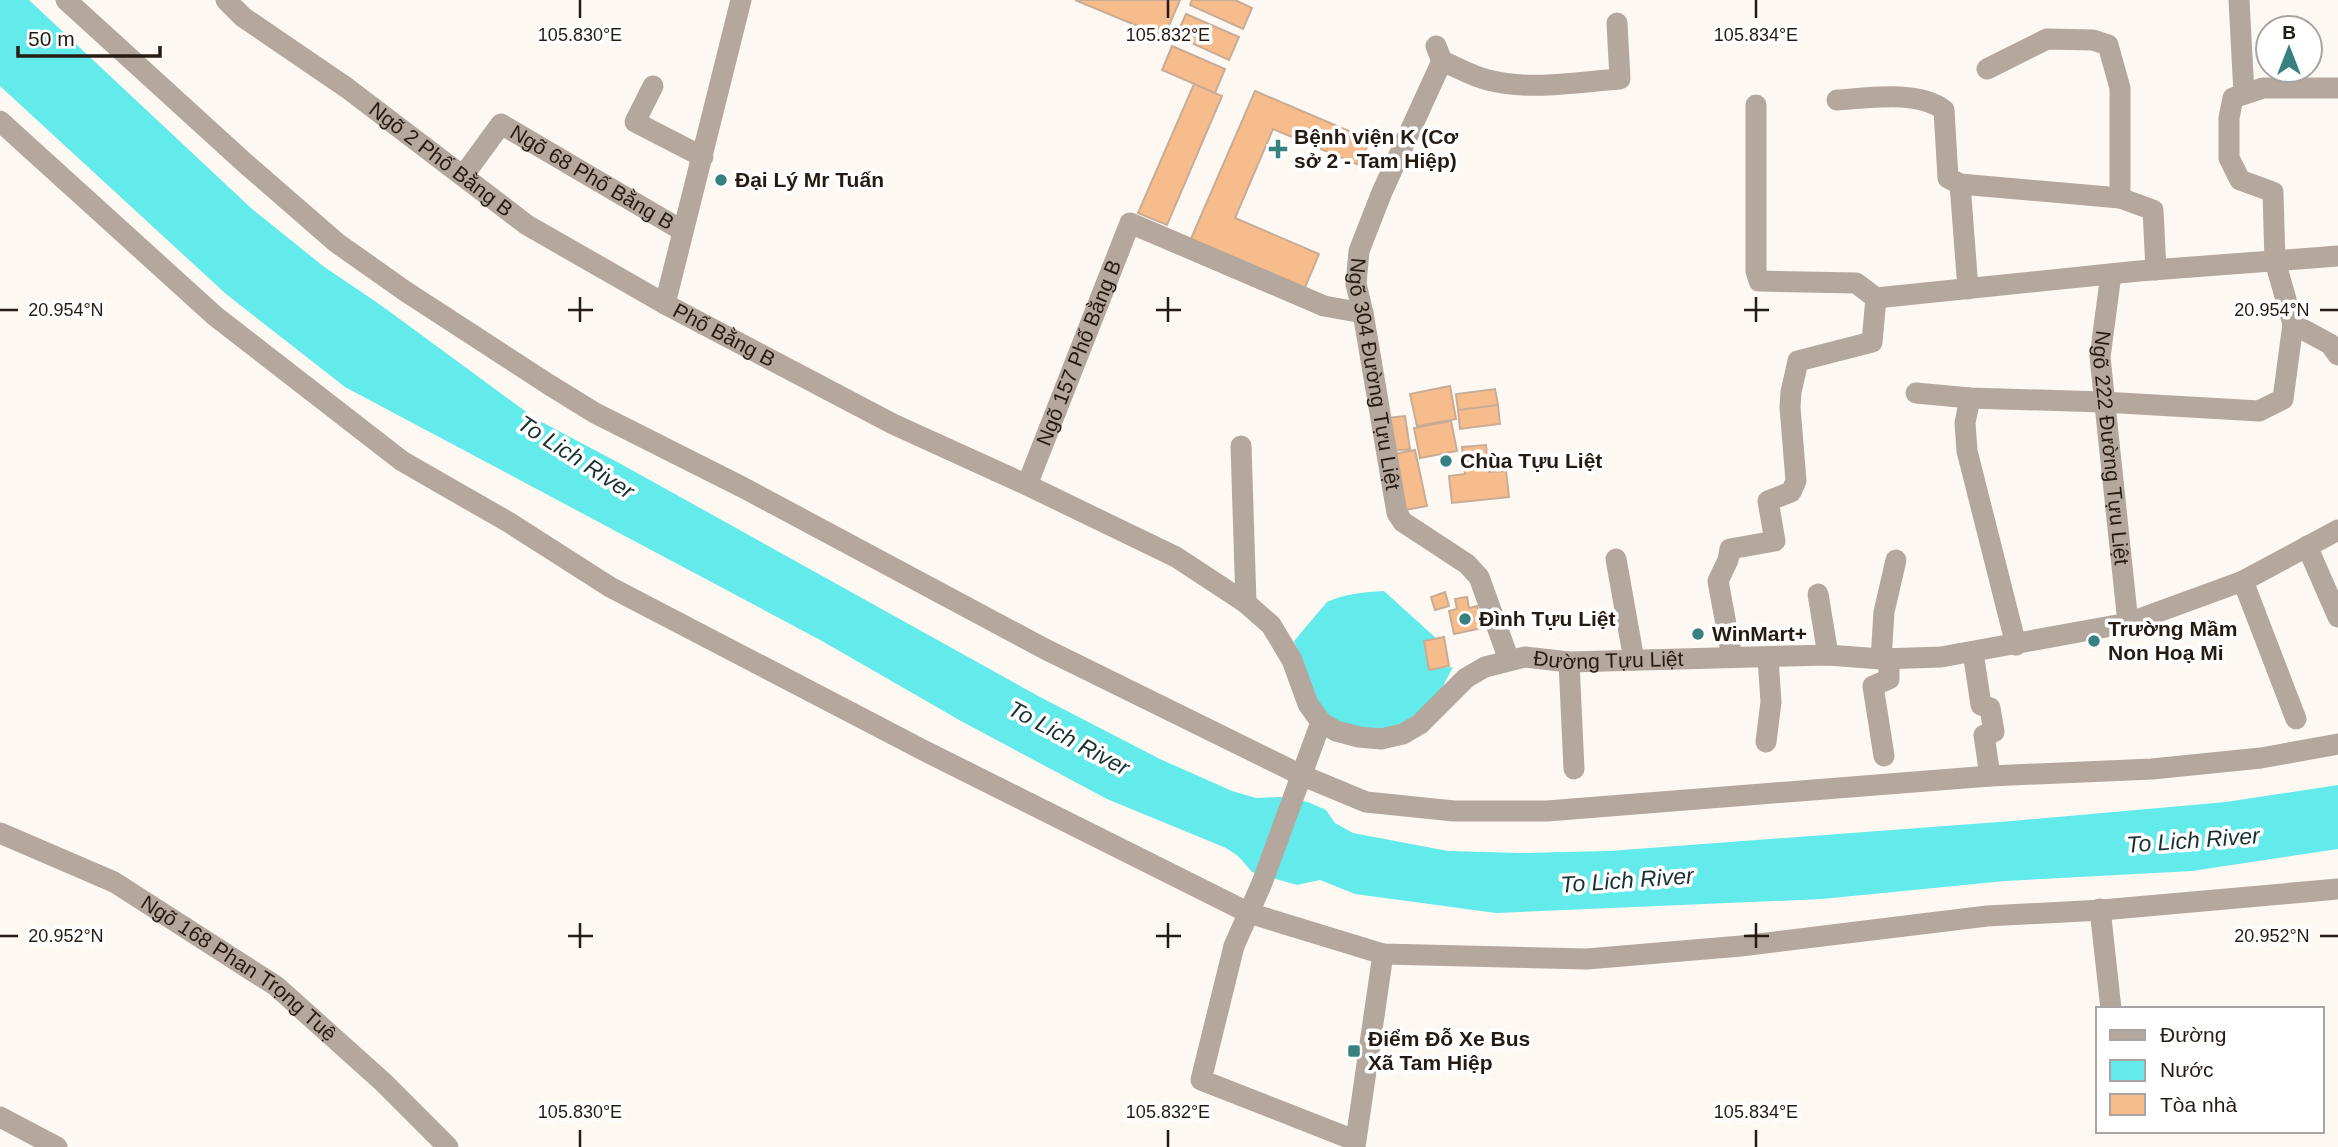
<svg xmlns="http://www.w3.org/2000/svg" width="2338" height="1147" viewBox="0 0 2338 1147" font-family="Arial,sans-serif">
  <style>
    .water { fill: #63eaeb }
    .building { fill: #f7bc8b; stroke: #c9ac96; stroke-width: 2 }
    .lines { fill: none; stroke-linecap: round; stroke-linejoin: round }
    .minor { stroke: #b4a79d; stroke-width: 21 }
    .ticks { fill: none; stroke: #261b13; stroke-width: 2.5 }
    .poi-dot { fill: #388181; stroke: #fff; stroke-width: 2.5 }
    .labels { text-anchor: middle; stroke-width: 7; stroke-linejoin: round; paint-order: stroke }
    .poi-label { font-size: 21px; font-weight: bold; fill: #261b13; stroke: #fff; text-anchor: start }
    .street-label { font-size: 21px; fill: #261b13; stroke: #fff }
    .water-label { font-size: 23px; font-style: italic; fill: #193131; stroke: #fff }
    .ticks-label { font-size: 18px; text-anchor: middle; fill: #261b13; stroke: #fff; stroke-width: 7; stroke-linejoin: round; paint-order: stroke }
  </style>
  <rect width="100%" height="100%" fill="#fef8f3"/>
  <path class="water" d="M0 0H29L251 208 323 266 382 306 536 419 621 464 1040 697 1160 759 1232 791 1256 798 1280 797 1308 802 1326 810 1335 823 1353 833 1448 851 1521 853 1609 851 2012 821 2226 802 2338 785V849L2192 871 2005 881 1822 899 1496 913 1355 894 1320 880 1297 885 1252 872 1238 856 1226 848 1107 799 961 721 822 641 345 387 226 294 0 86Z
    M1384 591 1437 639 1432 669 1453 667 1440 692 1426 711 1380 737 1324 716 1294 641 1327 602C1344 594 1364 592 1384 591Z"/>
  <path class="building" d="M1075 0H1180L1164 37Z
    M1192 0H1235L1252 8 1243 29 1190 5Z
    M1186 14 1239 37 1229 60 1176 36Z
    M1172 46 1225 69 1215 93 1162 70Z
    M1194 84 1222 96 1167 225 1138 213Z
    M1255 91 1370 140 1359 165 1273 129 1235 218 1319 254 1304 290 1190 241Z
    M1450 386 1456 419 1417 426 1410 394Z
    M1495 389 1498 405 1458 410 1456 394Z
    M1498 405 1500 424 1460 429 1458 410Z
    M1405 416 1410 449 1392 451 1388 418Z
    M1451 421 1457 451 1420 458 1414 428Z
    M1486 445 1489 472 1506 471 1509 497 1452 503 1449 476 1465 474 1462 447Z
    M1415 450 1427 506 1405 510 1394 454Z
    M1445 592 1449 606 1435 610 1431 597Z
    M1467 597 1469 608 1477 606 1482 628 1454 634 1449 611 1457 609 1455 599Z
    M1444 637 1449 666 1429 670 1424 641Z"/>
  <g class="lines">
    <g class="minor">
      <path d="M66 0 246 164 337 243 405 291 548 384 595 413 742 487 1045 649 1301 775 1366 802 1454 811H1547L1990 776 2152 769 2261 758 2338 744"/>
      <path id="s1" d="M226 0 243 17 347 88 527 225 665 304 893 424 1027 485 1176 557 1246 603 1271 625 1292 660 1308 704 1321 722 1336 731 1359 737 1381 739 1403 734 1420 724 1466 678 1485 667 1525 657 1569 662 1828 655 1881 659 1941 657 2128 623 2243 581 2338 530"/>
      <path d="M2239 0 2244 94"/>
      <path d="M1436 46 1442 61C1457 67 1472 76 1488 80 1531 91 1576 82 1620 79L1617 23"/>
      <path id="s2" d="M1442 61 1382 192 1359 251 1356 284 1363 313 1397 513 1403 522 1467 564 1479 577 1509 660"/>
      <path d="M1987 69 2047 39 2093 40 2108 45 2120 88V198"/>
      <path d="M653 86 635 122 703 157"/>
      <path d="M2338 88H2263L2233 98 2229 118V158L2240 180 2273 192 2275 261 2293 324 2330 344 2338 355"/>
      <path d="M1837 100C1868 98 1918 90 1944 110L1948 178 1960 184 2120 198 2153 210 2156 270"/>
      <path d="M1756 105V271L1759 281 1856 283 1876 298 2139 271 2338 256"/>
      <path d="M0 121 215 316 402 461 510 523 610 587 921 749 1249 913 1383 954 1587 959 1741 946 1987 916 2102 910 2338 889"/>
      <path id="s3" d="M463 176 501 124 683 231"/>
      <path d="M1960 184 1968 289"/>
      <path id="s4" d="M2111 274 2100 357 2128 623"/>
      <path d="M665 304 741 0"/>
      <path d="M1916 393 1970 398 2103 402 2259 411 2283 399 2293 324"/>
      <path d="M1970 398 1965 423 1967 451 2016 645"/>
      <path d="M1241 446 1246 603"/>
      <path id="s5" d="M1027 485 1130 223 1324 306 1363 313"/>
      <path d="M2307 546 2338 617"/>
      <path d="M1616 559 1634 660"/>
      <path d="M2243 581 2296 719"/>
      <path d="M1818 594 1828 655"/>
      <path d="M1973 652 1981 705 1990 708 1994 732 1984 735 1990 776"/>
      <path d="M1732 657 1718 581 1728 560 1730 549 1775 541 1768 501 1791 492 1796 481 1790 407 1791 392 1798 361 1872 342 1876 298"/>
      <path d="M1881 659 1884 612 1896 560"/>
      <path d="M1569 662 1574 769"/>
      <path d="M1321 722 1262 883 1234 946 1201 1080 1354 1140"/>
      <path d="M1766 742 1771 702 1768 658"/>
      <path d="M1884 756 1873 686 1889 679V659"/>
      <path id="s6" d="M0 833 114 882 276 986 383 1082 448 1147"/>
      <path d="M2100 909 2111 1009"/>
      <path d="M0 1117 57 1147"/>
      <path d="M1355 1147 1383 954"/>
    </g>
  </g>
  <path class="ticks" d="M580 0V18M1168 0V18M1756 0V18M580 297V322M1168 297V322M1756 297V322M0 310H18M568 310H593M1156 310H1181M1744 310H1769M2320 310H2338M580 923V948M1168 923V948M1756 923V948M0 936H18M568 936H593M1156 936H1181M1744 936H1769M2320 936H2338M580 1130V1147M1168 1130V1147M1756 1130V1147"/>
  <g class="poi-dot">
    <path d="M1274.5 138.5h7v7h7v7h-7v7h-7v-7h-7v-7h7z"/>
    <circle cx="721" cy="180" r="7"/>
    <circle cx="1446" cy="461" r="7"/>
    <circle cx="1465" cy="619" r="7"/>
    <circle cx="1698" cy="634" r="7"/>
    <circle cx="2094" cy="641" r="7"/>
    <rect x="1347" y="1044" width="14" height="14" rx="3.5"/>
  </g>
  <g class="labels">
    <g class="poi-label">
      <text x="1294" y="144">Bệnh viện K (Cơ<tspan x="1294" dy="24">sở 2 - Tam Hiệp)</tspan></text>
      <text x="735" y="187">Đại Lý Mr Tuấn</text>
      <text x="1460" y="468">Chùa Tựu Liệt</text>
      <text x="1479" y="626">Đình Tựu Liệt</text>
      <text x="2108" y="636">Trường Mầm<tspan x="2108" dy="24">Non Hoạ Mi</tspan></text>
      <text x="1712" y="641">WinMart+</text>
      <text x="1368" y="1046">Điểm Đỗ Xe Bus<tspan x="1368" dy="24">Xã Tam Hiệp</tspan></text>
    </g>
    <g class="street-label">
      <text dy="7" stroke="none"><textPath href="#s1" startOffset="268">Ngõ 2 Phố Bằng B</textPath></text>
      <text dy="7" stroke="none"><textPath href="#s3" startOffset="170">Ngõ 68 Phố Bằng B</textPath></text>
      <text dy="7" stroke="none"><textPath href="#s1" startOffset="602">Phố Bằng B</textPath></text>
      <text dy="7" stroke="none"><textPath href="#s5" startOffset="142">Ngõ 157 Phố Bằng B</textPath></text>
      <text dy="7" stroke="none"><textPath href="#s2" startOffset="332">Ngõ 304 Đường Tựu Liệt</textPath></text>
      <text dy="7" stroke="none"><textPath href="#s4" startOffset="175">Ngõ 222 Đường Tựu Liệt</textPath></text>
      <text dy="7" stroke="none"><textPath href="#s1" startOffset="1650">Đường Tựu Liệt</textPath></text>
      <text dy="7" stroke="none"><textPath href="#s6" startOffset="276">Ngõ 168 Phan Trọng Tuệ</textPath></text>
    </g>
    <g class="water-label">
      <text transform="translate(576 457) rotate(33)" y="8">To Lich River</text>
      <text transform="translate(1069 738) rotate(28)" y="8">To Lich River</text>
      <text transform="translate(2193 840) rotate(-4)" y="8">To Lich River</text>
      <text transform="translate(1627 880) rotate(-4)" y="8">To Lich River</text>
    </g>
  </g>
  <g class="ticks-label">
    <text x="580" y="41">105.830°E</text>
    <text x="1168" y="41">105.832°E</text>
    <text x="1756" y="41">105.834°E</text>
    <text x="66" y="316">20.954°N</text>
    <text x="2272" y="316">20.954°N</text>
    <text x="66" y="942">20.952°N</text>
    <text x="2272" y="942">20.952°N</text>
    <text x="580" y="1118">105.830°E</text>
    <text x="1168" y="1118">105.832°E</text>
    <text x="1756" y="1118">105.834°E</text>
  </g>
  <rect x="2096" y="1007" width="228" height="126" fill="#ffffff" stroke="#a8a4a1" stroke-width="2"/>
  <rect x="2110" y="1030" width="35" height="10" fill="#b4a79d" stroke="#a8a4a1" stroke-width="2"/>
  <text x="2160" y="1042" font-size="21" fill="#261b13">Đường</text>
  <rect x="2110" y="1060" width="35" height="21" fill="#63eaeb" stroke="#a8a4a1" stroke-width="2"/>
  <text x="2160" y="1077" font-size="21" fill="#261b13">Nước</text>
  <rect x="2110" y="1094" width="35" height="21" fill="#f7bc8b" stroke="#a8a4a1" stroke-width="2"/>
  <text x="2160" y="1112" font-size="21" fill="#261b13">Tòa nhà</text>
  <g transform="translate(2289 49)"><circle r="33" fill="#ffffff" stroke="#a8a4a1" stroke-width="2"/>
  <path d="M0-5L12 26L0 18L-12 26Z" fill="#388181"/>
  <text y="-10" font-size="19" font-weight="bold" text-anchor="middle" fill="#261b13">B</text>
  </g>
  <path d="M18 46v10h142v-10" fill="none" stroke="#261b13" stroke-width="3.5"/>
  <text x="28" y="46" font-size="21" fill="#261b13" stroke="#ffffff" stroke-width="5" paint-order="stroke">50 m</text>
</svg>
